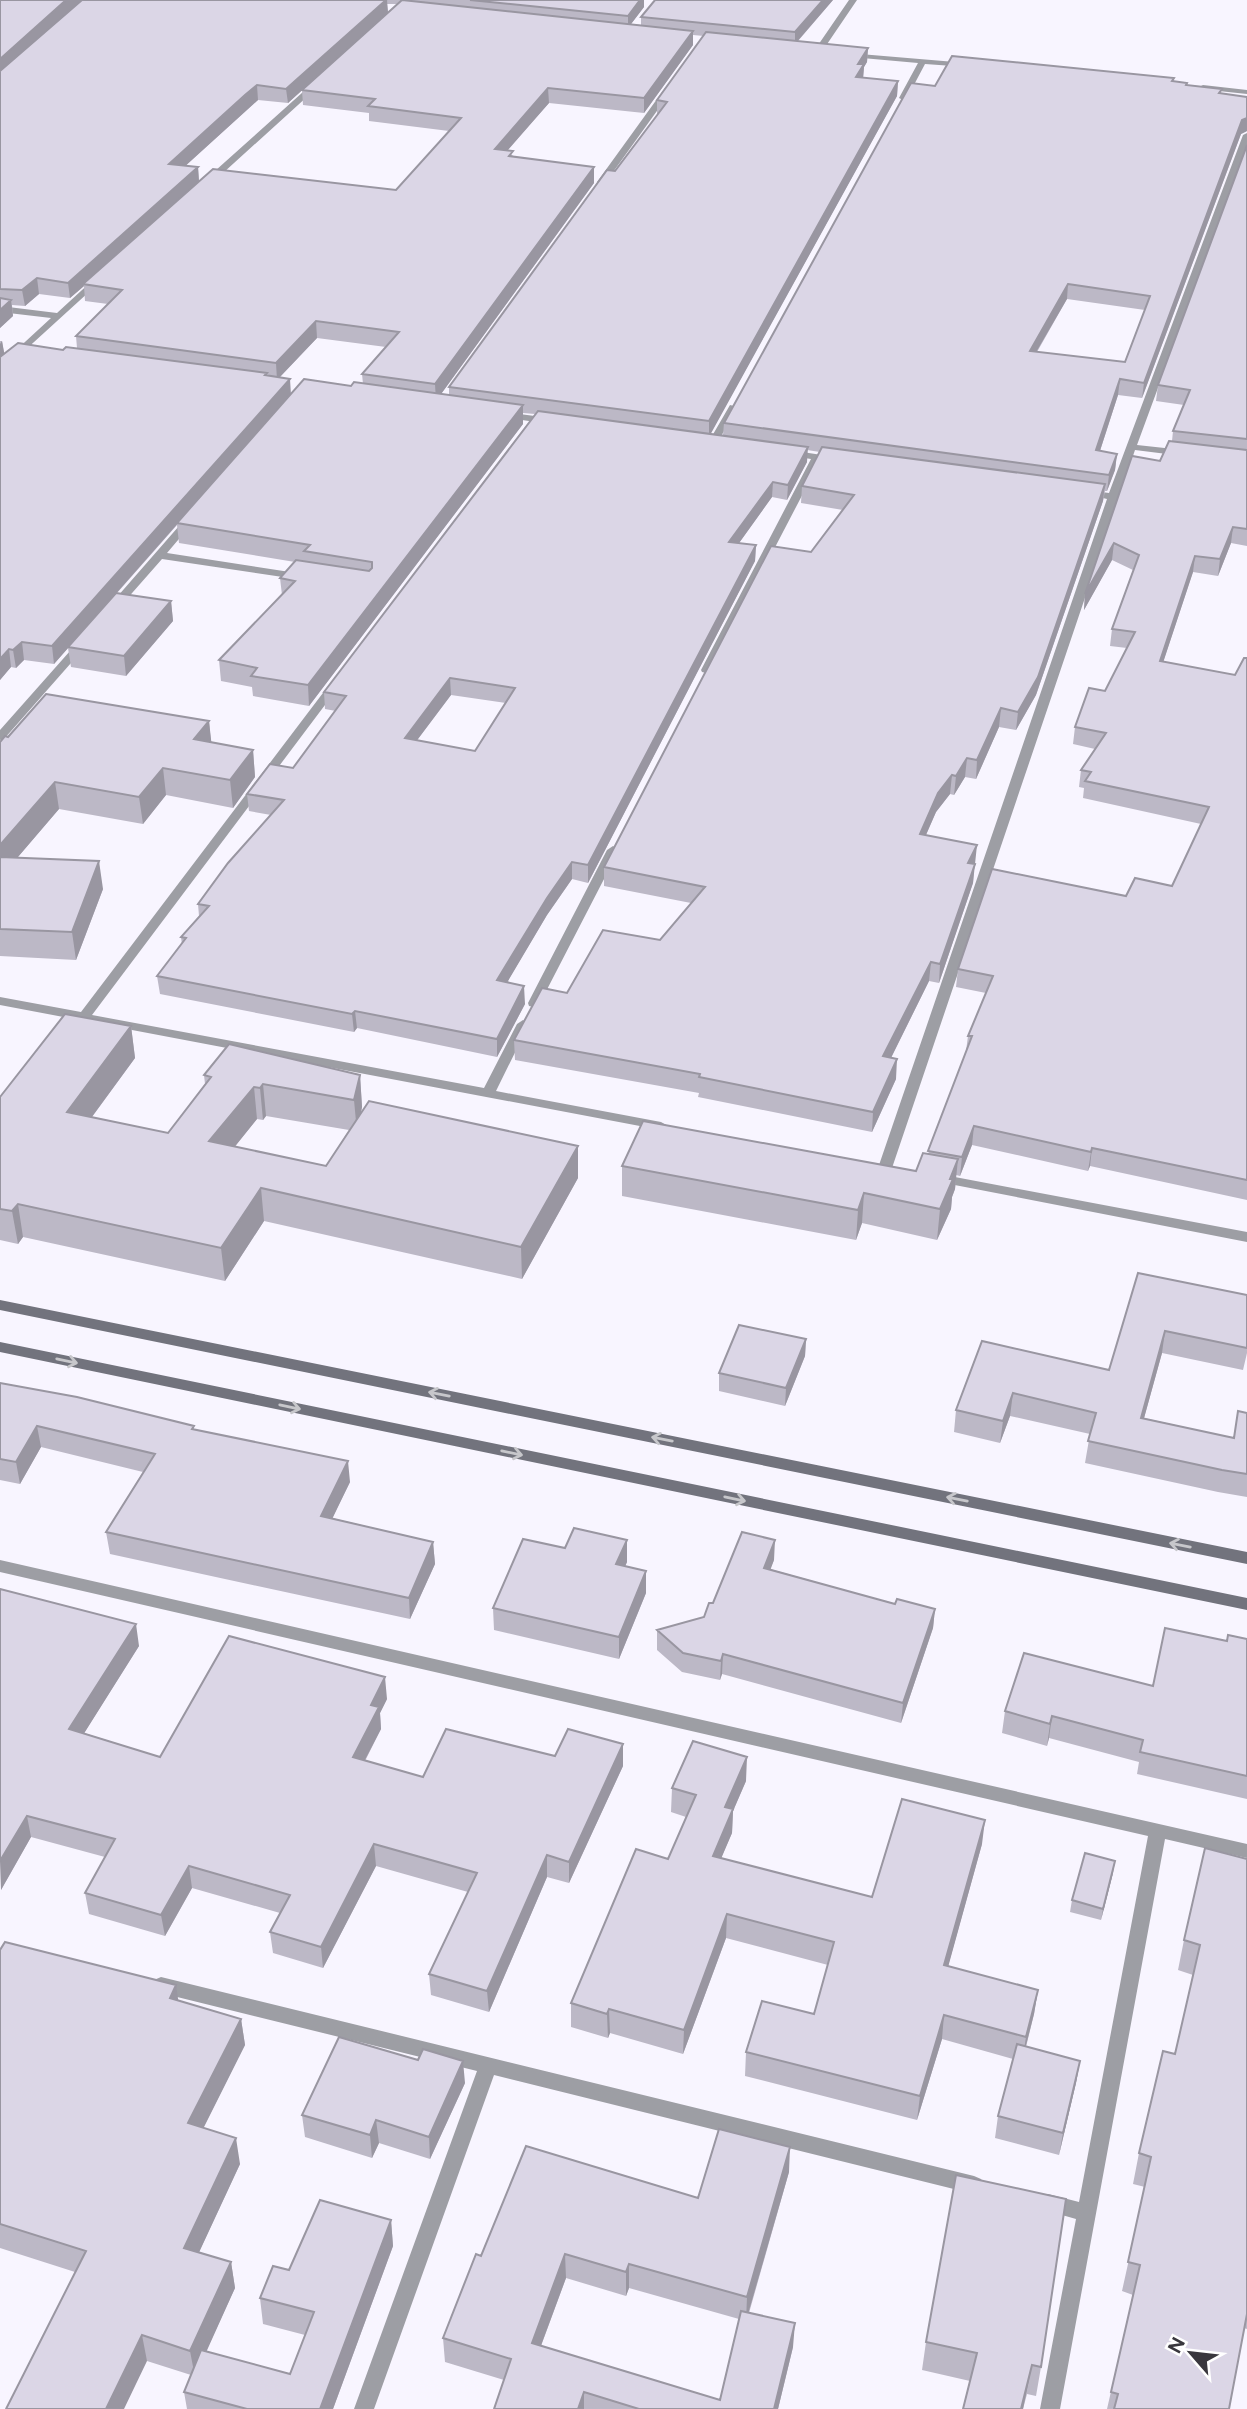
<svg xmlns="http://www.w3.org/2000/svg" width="1247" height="2409" viewBox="0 0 1247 2409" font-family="Figtree,sans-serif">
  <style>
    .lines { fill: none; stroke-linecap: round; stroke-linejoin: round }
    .minor { fill: #9d9ea4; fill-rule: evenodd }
    .secondary { fill: #72737d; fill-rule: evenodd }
    .wall { fill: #bcb8c6; fill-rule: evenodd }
    .shaded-wall { fill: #9996a1 }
    .building { fill: #dbd6e6; stroke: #9996a1; stroke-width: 2; fill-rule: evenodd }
    .oneway { stroke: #c7c7cb }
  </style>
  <rect width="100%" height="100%" fill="#f8f5ff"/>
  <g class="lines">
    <path class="minor" d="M849 0H857L821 53H815L814 51Z
      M848 53 967 63 971 65 967 67 925 64 907 98 903 100 899 98 918 63 851 57H848Z
      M313 83 320 85 212 183H206V179Z
      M1203 85 1247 90V94L1200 89 1199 87Z
      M665 88 672 90 603 186H597V182Z
      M1247 133V146L1137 445 1183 450 1188 453 1183 456 1135 450 892 1168 885 1172 880 1171 878 1168 1107 499 1082 493 1087 490 1109 493 1243 135Z
      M94 279 101 281 0 373V365L51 318 0 312V306L57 313Z
      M730 405 738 407 716 445H710L708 443Z
      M505 412 550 418 555 421 550 424 502 417V413Z
      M789 450 835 457 840 460 835 463 820 461 711 670 706 673 702 672 701 670 811 459 786 455V451Z
      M190 517 195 520 167 553 303 574 308 577 303 580 162 559 118 609H110V605L186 518Z
      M82 641 86 642V646L4 739 0 740V730L78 642Z
      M336 680 342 683 340 685 92 1015 484 1088 517 1024 523 1020 529 1024 496 1091 661 1122 668 1126 666 1129 661 1130 0 1005V997L81 1012 332 681Z
      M613 846 619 850 540 1003 534 1007 529 1006 528 1003 607 850Z
      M939 1174 1247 1232V1242L934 1181 932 1178 934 1175Z
      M0 1560 1247 1844V1858L1165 1839 1060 2409H1040L1076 2219 1041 2209 1038 2203 1041 2197 1048 2194 1079 2202 1148 1836 0 1572Z
      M161 1977 974 2176 981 2179 984 2185 981 2191 974 2194 494 2075 374 2409H354L477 2071 161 1993 154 1990 152 1985 154 1980Z"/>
    <path class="secondary" d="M0 1300 1247 1552V1564L0 1310Z
      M0 1342 1247 1598V1610L0 1352Z"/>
  </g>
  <path class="wall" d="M0 0H403L412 2V0H644V7L631 24 641 25V17L833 0 798 41 868 48 867 62 864 67 863 78 898 81 897 96 710 434 723 435 724 423 935 86 1174 78 1173 81 1187 85 1221 94 1247 97V131L1241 134 1142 398 1118 395 1100 451 1117 454 1115 470 1107 491H1105L1103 501 1036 695 1016 730 999 727 976 779 965 777 954 795 950 794 936 812 926 835 976 864 974 867 973 883 939 983 929 981 891 1058 896 1079 872 1132 698 1097 699 1093 515 1060 514 1040 567 993 660 940 691 903 604 886V867L811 552 843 510 801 503 802 486 820 452 807 450V462L787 500 772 497 739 543 756 545 755 561 588 883 572 879 547 915 507 982 525 1004 497 1057 357 1028 354 1032 160 994 157 976 182 945 181 937 199 916 198 904 271 815 249 811 247 794 293 768 336 711 325 709 324 692 535 414 523 413V424L309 706 253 696 252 687 221 681 219 660 282 595 280 578 295 562 179 543 177 525 117 593 171 601 173 621 126 676 71 667 68 648 54 664 24 660 16 668 11 667 0 680V341H2L4 354 77 348 76 336 108 304 85 301 84 286 70 298 39 294 25 306 12 305 13 316 0 328ZM387 4H398L388 13ZM693 35 704 36 657 100V115L449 387V395L441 394 594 183 513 156 507 150 549 103 644 113 693 45ZM302 90 303 105 369 113V121L449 131 396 190 199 181 198 167 185 166 258 100 288 103ZM1067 299 1145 310 1125 362 1037 352ZM317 338 386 347 362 374 363 384 291 394 280 377ZM451 695 506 703 475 751 417 740Z
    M1247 145V546L1231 543 1218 576 1193 572 1163 662 1235 675 1247 658V1200L1090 1166 1088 1171 972 1145 960 1176 956 1175 955 1189 952 1197 951 1209 937 1240 862 1223 856 1240 622 1196V1166L916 1171 928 1154 966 1051 968 1036 986 993 956 987 958 969 1126 896 1172 886 1201 824 1083 798 1084 788 1079 787 1081 770 1095 749 1073 744 1075 727 1105 691 1127 648 1110 646 1112 629 1133 570 1112 560 1084 610 1085 594 1172 441 1173 431 1184 405 1156 401 1158 385Z
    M209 721 211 743 253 750 255 777 233 808 166 795 143 824 59 809 17 858 103 889 76 960 0 956V742L8 737Z
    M131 1026 135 1058 92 1117 168 1133 205 1084 204 1075H360L362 1107 361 1113 578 1146V1178L522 1279 264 1221 225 1281 23 1237 18 1244 0 1240V1097ZM266 1116 349 1130 326 1166 234 1147 257 1119 263 1120Z
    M1138 1273 1247 1295V1353L1243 1370 1162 1353 1144 1418 1233 1438 1247 1413V1497L1218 1492 1085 1463 1090 1434 1010 1416 1000 1443 954 1432 956 1410 982 1341 1109 1370Z
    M806 1339 805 1356 785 1406 719 1391V1373Z
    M0 1383 194 1426V1429L350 1482 332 1518 433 1542 435 1564 410 1619 110 1554 106 1532 143 1472 41 1447 20 1484 0 1480Z
    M627 1540V1562L625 1566 646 1571V1593L619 1659 494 1630 493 1608 565 1548Z
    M774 1560 770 1569 895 1604 935 1609 933 1628 901 1723 722 1674 720 1680 682 1672 657 1650V1630L704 1617 713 1603Z
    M0 1589 139 1646 84 1733 160 1757 387 1699 380 1713 381 1729 365 1761 423 1777 555 1756 623 1766 569 1883 547 1877 489 2012 431 1995 429 1974 468 1892 376 1866 323 1968 273 1953 270 1932 280 1913 192 1888 165 1936 89 1914 85 1893 105 1857 31 1837 1 1890Z
    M1247 1639V1799L1137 1774 1139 1762 1049 1738 1047 1746 1002 1733 1005 1711 1153 1686 1226 1641Z
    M746 1781 733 1811 732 1833 721 1858 872 1897 982 1844 948 1966 1038 1990 1034 2014 1026 2047 1080 2061 1076 2083 1059 2155 995 2138 998 2116 1013 2059 942 2039 917 2120 745 2076 746 2052 814 2014 828 1965 726 1938 683 2054 610 2033 608 2038 571 2027V2003L668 1859 686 1817 671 1812 672 1788Z
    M1247 1859V2329L1244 2328 1229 2409H1107L1133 2295 1122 2291 1145 2187 1133 2184 1139 2153 1175 2054 1193 1975 1178 1970 1184 1940Z
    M1113 1873 1101 1920 1070 1912 1072 1900Z
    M0 1950 241 2019 245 2045 203 2128 240 2164 199 2252 231 2262 235 2288 206 2351 290 2374 305 2335 263 2324 260 2298 289 2270 391 2220 393 2246 333 2409H187L184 2392 191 2375 147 2361 75 2272 0 2248Z
    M465 2083 430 2159 379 2143 372 2158 305 2137 302 2115Z
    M789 2172 749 2313 793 2347 778 2409H494L504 2380 445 2362 443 2338 481 2256 698 2198ZM566 2278 626 2296 629 2288 739 2319 720 2400 541 2346Z
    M926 2342 1041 2367 1036 2396 1027 2394 1023 2409H963L970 2381 922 2370Z"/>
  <path class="shaded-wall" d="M66 0H83L0 74V59Z
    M386 0H387L388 13 288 103 286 89Z
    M640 0H644V7L628 28V16Z
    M823 0H833L795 44V32Z
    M693 31V45L644 113V98Z
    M868 48 867 62 864 67 863 79 855 91 858 64Z
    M898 81 897 96 709 437V421Z
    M257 85 258 100 171 179 169 164Z
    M548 88 549 103 495 165V149Z
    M1247 118V131L1241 134 1142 398 1144 383 1242 120Z
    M198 167 199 182 83 284 84 286 70 298 68 283Z
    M594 167V183L436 401 435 384Z
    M37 278 39 294 25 306 22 290Z
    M1068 284 1067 299 1028 366 1030 351Z
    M11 300 13 316 0 328V310Z
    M316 321 317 338 277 380 276 363Z
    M2 341 5 357 0 362V344Z
    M290 379 291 395 54 664 52 646Z
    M1120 379 1118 395 1095 466 1096 450Z
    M523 405V424L309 706 308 685Z
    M808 447 807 462 787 500 788 485Z
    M1117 454 1115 470 1107 491 1109 475Z
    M773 482 772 497 729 557V542Z
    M1105 484 1103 501 1036 695 1016 730 1018 712Z
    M1233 527 1231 543 1218 576 1220 559Z
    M1114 543 1112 560 1084 610 1085 594Z
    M756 545 755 561 588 883V865Z
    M1195 556 1193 572 1158 678 1160 661Z
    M171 601 173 621 126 676 124 656Z
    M22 642 24 660 16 668 13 650Z
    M9 649 11 667 0 680V659Z
    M450 678 451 695 406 755 405 738Z
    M1001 708 999 727 976 779 977 760Z
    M209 721 212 748 194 739Z
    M253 750 255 777 233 808 230 780Z
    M967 758 965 777 954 795 956 776Z
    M163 768 166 795 143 824 139 797Z
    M952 775 950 794 936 812 918 853 920 834 938 793Z
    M55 782 59 809 0 878V845Z
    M977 845 973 883 939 983 940 964 968 863Z
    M99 861 103 889 76 960 72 932Z
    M572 862V879L547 915 498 998 497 980 547 898Z
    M931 962 929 981 882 1076 883 1056Z
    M524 986 525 1004 497 1057V1039Z
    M355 1011 357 1028 354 1032 352 1014Z
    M131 1026 135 1058 72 1144 67 1112Z
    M897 1059 896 1079 872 1132 873 1112Z
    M360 1075 362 1107 357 1132 354 1100Z
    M263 1084 266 1116 263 1120 260 1088Z
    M254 1087 257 1119 213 1174 209 1141Z
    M974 1126 972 1145 960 1176 962 1157Z
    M578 1146V1178L522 1279 521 1247Z
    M1092 1148 1090 1166 1088 1171 1091 1152Z
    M958 1159 955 1189 952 1197 951 1209 937 1240 940 1209Z
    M261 1188 264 1221 225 1281 221 1248Z
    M864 1193 862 1223 856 1240 858 1210Z
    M18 1204 23 1237 18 1244 12 1211Z
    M1165 1331 1162 1353 1138 1440 1141 1418Z
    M806 1339 805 1356 785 1406 786 1388Z
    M1013 1393 1010 1416 1000 1443 1003 1421Z
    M37 1426 41 1447 20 1484 16 1462Z
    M348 1461 350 1482 323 1538 321 1516Z
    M627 1540V1562L616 1587V1564Z
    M775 1540 774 1560 764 1587V1568Z
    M433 1542 435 1564 410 1619 409 1598Z
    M646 1571V1593L619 1659V1637Z
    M935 1609 933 1628 901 1723 903 1703Z
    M136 1624 139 1646 73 1751 69 1729Z
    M723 1654 722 1674 720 1680 721 1661Z
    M385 1677 387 1699 380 1713 381 1729 355 1779 353 1757 371 1705Z
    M1052 1716 1049 1738 1047 1746 1050 1724Z
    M623 1744V1766L569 1883V1862Z
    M747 1757 746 1781 733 1811 732 1833 712 1880 713 1856 725 1807Z
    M27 1816 31 1837 1 1890 0 1861Z
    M985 1820 982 1844 942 1989 944 1965Z
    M374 1844 376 1866 323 1968 321 1947Z
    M547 1855V1877L489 2012 487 1991Z
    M1115 1861 1113 1873 1101 1920 1103 1909Z
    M189 1866 192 1888 165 1936 161 1915Z
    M727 1914 726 1938 683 2054 684 2030Z
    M176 1985 180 2012 170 1998Z
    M1038 1990 1034 2014 1022 2061 1026 2037Z
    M609 2009 610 2033 608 2038 607 2014Z
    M944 2015 942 2039 917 2120 920 2096Z
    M241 2019 245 2045 193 2149 188 2123Z
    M463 2061 465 2083 430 2159 429 2137Z
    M1080 2061 1076 2083 1059 2155 1063 2133Z
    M376 2120 379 2143 372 2158 370 2135Z
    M236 2138 240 2164 189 2274 184 2248Z
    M790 2147 789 2172 746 2321 747 2297Z
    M391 2220 393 2246 333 2409H320Z
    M565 2254 566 2278 533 2367 532 2343Z
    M231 2262 235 2288 195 2377 190 2351Z
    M629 2264V2288L626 2296V2272Z
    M795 2323 793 2347 778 2409H774Z
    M142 2335 147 2361 124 2409H106Z
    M1032 2365 1023 2409H1021Z
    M584 2392V2409H578Z"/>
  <path class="building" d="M0 0H66L0 59Z
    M82 0H386L286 89 257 85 245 95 169 164 198 167 68 283 37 278 22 290 0 289V71Z
    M402 0 693 31 644 98 548 88 495 149 513 151 509 156 594 167 435 384 362 374 399 332 316 321 276 363 76 336 122 290 83 284 213 169 396 190 461 118 368 106 375 99 302 90Z
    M470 0H640L628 16Z
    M655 0H823L795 32 641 17Z
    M706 32 868 48 858 64H864L856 77 898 81 709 421 449 387 607 170 615 171 667 102 657 100Z
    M952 56 1174 78 1172 81 1187 83 1186 85 1222 89 1219 93 1247 97V118L1242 120 1144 383 1120 379 1096 450 1117 454 1109 475 724 423 911 83 935 86ZM1068 284 1150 296 1125 362 1030 351Z
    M1247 145V439L1173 431 1190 390 1158 385Z
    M0 298 11 300 0 310Z
    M18 343 63 350 66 347 267 373 265 375 290 379 52 646 22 642 13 650 9 649 0 659V357Z
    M304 379 351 386 354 382 523 405 308 685 251 676 257 668 219 660 295 581 280 578 296 560 369 571 372 568V562L304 551 310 545 177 523Z
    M538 411 808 447 788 485 773 482 729 542 756 545 588 865 572 862 547 898 497 980 524 986 497 1039 355 1011 352 1014 157 976 186 938 181 937 209 906 198 904 228 863 284 800 247 794 270 764 293 768 346 696 324 692ZM450 678 515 688 475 751 405 738Z
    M1169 441 1247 450V529L1233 527 1220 559 1195 556 1160 661 1235 675 1244 658H1247V1180L1092 1148 1091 1152 974 1126 962 1157 928 1151 972 1036H968L993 976 958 969 992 869 1126 896 1135 878 1172 886 1209 807 1085 781 1091 772 1081 770 1106 733 1075 727 1089 688 1105 691 1135 632 1112 629 1139 555 1114 543 1085 594 1132 456 1160 461Z
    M822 447 1105 484 1038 677 1018 712 1001 708 977 760 967 758 956 776 952 775 938 793 920 834 977 845 968 863 975 864 940 964 931 962 883 1056 897 1059 873 1112 699 1077 700 1074 514 1040 542 988 567 993 603 930 660 940 705 887 604 867 771 546 811 552 854 495 802 486Z
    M116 593 171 601 124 656 68 647Z
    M46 694 209 721 194 739 253 750 230 780 163 768 139 797 55 782 0 845V742L5 736 8 737Z
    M0 857 99 861 72 932 0 929Z
    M65 1014 131 1026 67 1112 168 1133 211 1077 204 1075 229 1044 360 1075 354 1100 263 1084 260 1088 254 1087 209 1141 326 1166 369 1101 578 1146 521 1247 261 1188 221 1248 18 1204 12 1211 0 1209V1097Z
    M643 1121 916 1171 923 1153 958 1159 950 1179H953L940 1209 864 1193 858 1210 622 1166Z
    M1138 1273 1247 1295V1348L1165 1331 1141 1418 1234 1438 1238 1411 1247 1413V1474L1222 1470 1088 1441 1096 1413 1013 1393 1003 1421 956 1410 982 1341 1109 1370Z
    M739 1325 806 1339 786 1388 719 1373Z
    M0 1383 77 1397 194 1426 192 1429 348 1461 321 1516 433 1542 409 1598 106 1532 155 1454 37 1426 16 1462 0 1459Z
    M574 1528 627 1540 616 1564 646 1571 619 1637 493 1608 523 1539 565 1548Z
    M742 1532 775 1540 764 1568 895 1604 897 1599 935 1609 903 1703 723 1654 721 1661 683 1653 657 1630 704 1617 709 1603H713Z
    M0 1589 136 1624 69 1729 160 1757 229 1636 385 1677 371 1705 379 1707 353 1757 423 1777 446 1729 555 1756 568 1729 623 1744 569 1862 547 1855 487 1991 429 1974 477 1873 374 1844 321 1947 270 1932 290 1895 189 1866 161 1915 85 1893 115 1839 27 1816 0 1861Z
    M1165 1628 1227 1641 1228 1635 1247 1639V1776L1140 1752 1143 1740 1052 1716 1050 1724 1005 1711 1024 1653 1153 1686Z
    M693 1741 747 1757 725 1807 733 1809 713 1856 872 1897 902 1799 985 1820 944 1965 1038 1990 1026 2037 944 2015 920 2096 746 2052 762 2001 814 2014 834 1942 727 1914 684 2030 609 2009 607 2014 571 2003 636 1849 668 1859 696 1795 672 1788Z
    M1205 1848 1247 1859V2314L1229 2409H1114L1118 2394 1111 2392 1140 2265 1128 2262 1151 2157 1139 2153 1163 2051 1175 2054 1200 1945 1184 1940Z
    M1085 1853 1115 1861 1103 1909 1072 1900Z
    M5 1942 176 1985 170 1998 241 2019 188 2123 236 2138 184 2248 231 2262 190 2351 142 2335 106 2409H6L86 2251 0 2224V1950Z
    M339 2037 418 2060 423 2049 463 2061 429 2137 376 2120 370 2135 302 2115Z
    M1017 2044 1080 2061 1063 2133 998 2116Z
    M719 2129 790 2147 747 2297 629 2264 626 2272 565 2254 532 2343 720 2400 741 2311 795 2323 774 2409H639L584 2392 578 2409H494L511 2359 443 2338 476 2254 481 2256 526 2146 698 2198Z
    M956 2175 1066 2199 1041 2367 1032 2365 1021 2409H963L977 2353 926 2342Z
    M320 2200 391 2220 320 2409H247L184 2392 201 2350 290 2374 314 2312 260 2298 273 2266 289 2270Z"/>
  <defs><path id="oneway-shaft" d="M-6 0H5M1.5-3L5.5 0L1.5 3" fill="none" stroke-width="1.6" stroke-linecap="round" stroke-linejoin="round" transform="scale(1.75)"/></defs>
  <g class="oneway">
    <use href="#oneway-shaft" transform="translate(67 1361) rotate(12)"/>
    <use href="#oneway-shaft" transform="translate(439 1394) rotate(-169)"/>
    <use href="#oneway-shaft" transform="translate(290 1407) rotate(12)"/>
    <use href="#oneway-shaft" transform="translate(662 1439) rotate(-169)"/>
    <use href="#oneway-shaft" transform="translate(512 1453) rotate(12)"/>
    <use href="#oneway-shaft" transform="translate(735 1499) rotate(12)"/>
    <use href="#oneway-shaft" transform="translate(957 1499) rotate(-169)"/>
    <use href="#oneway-shaft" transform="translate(1180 1545) rotate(-169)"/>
  </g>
  <g transform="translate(1191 2353) rotate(298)" stroke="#ffffff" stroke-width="5" paint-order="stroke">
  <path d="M0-5L12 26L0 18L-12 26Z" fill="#39373d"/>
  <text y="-10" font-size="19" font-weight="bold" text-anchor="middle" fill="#39373d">N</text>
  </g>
</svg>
